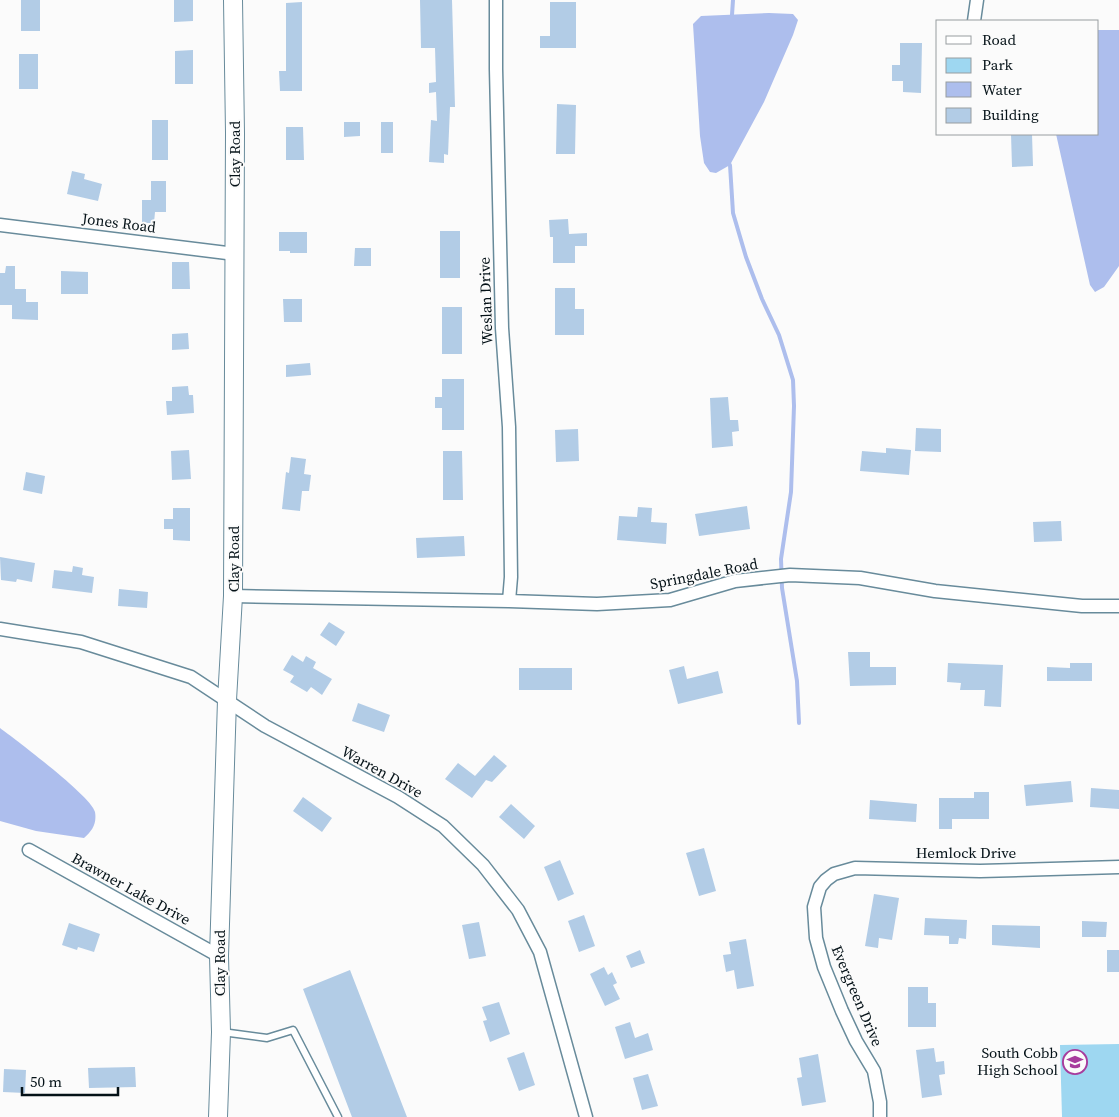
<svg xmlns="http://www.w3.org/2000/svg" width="1119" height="1117" viewBox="0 0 1119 1117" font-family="'Source Serif 4',serif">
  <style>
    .green { fill: #9ed7f1 }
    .water { fill: #adbeed }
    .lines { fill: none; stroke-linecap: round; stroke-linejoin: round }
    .stream { stroke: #adbeed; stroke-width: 4 }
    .building { fill: #b2cce6 }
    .lane-casing { stroke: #688b9b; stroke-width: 9 }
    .street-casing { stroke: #688b9b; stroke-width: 15 }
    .secondary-casing { stroke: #688b9b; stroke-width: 20 }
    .lane { stroke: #fff; stroke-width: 6 }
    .street { stroke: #fff; stroke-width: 12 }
    .secondary { stroke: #fff; stroke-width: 18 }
    .labels { text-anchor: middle; stroke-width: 4; stroke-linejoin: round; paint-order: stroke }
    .street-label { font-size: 15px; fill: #041117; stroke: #fbfbfb }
    .poi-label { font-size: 15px; fill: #041117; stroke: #fbfbfb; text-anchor: end }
  </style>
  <rect width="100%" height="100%" fill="#fbfbfb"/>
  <path class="green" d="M1119 1044V1117H1062L1060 1045Z"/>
  <path class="water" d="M769 13 793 14 798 20 793 35 764 102 730 165 716 173 710 172 704 163 700 136 693 24 701 16Z
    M1098 30H1119V266L1104 287 1095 292 1090 285 1056 134H1098Z
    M0 728C16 740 91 796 95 812 97 824 92 831 84 838L36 831 0 821Z"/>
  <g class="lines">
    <path class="stream" d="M732 15 733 0
      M730 165 733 213 746 257 762 299 779 335 793 380 794 406 791 492 781 559 782 588 797 681 799 723"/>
  </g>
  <path class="building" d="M21 0H40V31H21Z
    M174 0H193V21L174 22Z
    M420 0H452L455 107H450L448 155 444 154V163L429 162 431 120 437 121 436 92 429 93V83L436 82 435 48H421Z
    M302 2V91H280L279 71H286V3Z
    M550 2H576V48H540V36H550Z
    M900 43H922L921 93 903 92V81H892V65H900Z
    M193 50V84H175V51Z
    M19 54H38V89H19Z
    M557 104 576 105 575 154H556Z
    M152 120H168V160H152Z
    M344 122H360V136L344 137Z
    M381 122H393V153H381Z
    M286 127H303L304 160H286Z
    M1011 134H1032L1033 166 1012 167Z
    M72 171 85 174 84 179 102 184 98 201 67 194Z
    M151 181H166V212H155L154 223H142V200H151Z
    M568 219 569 234 587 233V246H575V263H553V237H550L549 220Z
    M440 231H460V278H440Z
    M279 232H307V253H290V251H279Z
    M355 248H371V266H354Z
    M172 262H189L190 289H172Z
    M6 266H15V289H26V302H38V320L12 319V305H0V273H5Z
    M61 271 88 272V294H61Z
    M555 288H575V309H584V335H555Z
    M283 299H302V322H284Z
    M442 307H462V354H442Z
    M188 333 189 349 172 350V334Z
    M310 363 311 375 286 377V365Z
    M442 379H464V430H442V408H435V397H442Z
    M188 386 189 395H193L194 413 167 415 166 401H172V387Z
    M728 397 730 420H738L739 431 732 432 733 446 712 448 710 398Z
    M916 428 941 429V452L915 451Z
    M578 429 579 461 556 462 555 430Z
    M886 448 911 450 909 475 860 471 862 451 886 453Z
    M189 450 191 479 172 480 171 451Z
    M443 451H462L463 500H443Z
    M291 457 306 459 304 474 311 475 309 491H302L300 511 282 509 286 472 289 473Z
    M26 472 45 476 42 494 23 490Z
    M747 506 750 529 699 536 695 514Z
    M638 507 652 508 651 522 667 523 666 544 617 540 619 516 637 517Z
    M173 508H190V541L173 540V529H164V519H173Z
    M1061 521 1062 541 1034 542 1033 522Z
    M464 536 465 556 417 558 416 538Z
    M0 557 35 563 32 582 17 579 16 582 1 580Z
    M73 566 83 568 82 575 94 577 92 593 52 588 54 570 72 572Z
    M119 589 148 592 147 608 118 606Z
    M329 622 345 632 336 646 320 635Z
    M848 652H870V667H896V685L850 686Z
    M292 655 303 662 306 656 316 662 313 668 332 679 322 695 311 687 307 692 290 682 294 676 283 670Z
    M948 663 1003 665 1001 707 984 706 985 690H960L961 683 947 682Z
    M1070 663H1092V681H1047V667L1070 668Z
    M684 666 687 679 718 671 723 693 678 704 669 670Z
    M519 668H572V690H519Z
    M358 703 390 715 384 732 352 721Z
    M494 755 507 766 492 782 486 780 472 798 445 779 458 763 475 776Z
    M1071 781 1073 802 1026 806 1024 785Z
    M1091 788 1119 790V809L1090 807Z
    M974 792H989V819H952V829H939V798H974Z
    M303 797 332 818 322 832 293 811Z
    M870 800 917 804 916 822 869 819Z
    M511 804 535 826 524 839 499 817Z
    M704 848 716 891 699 896 686 853Z
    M560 860 574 894 558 901 544 867Z
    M874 894 899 898 892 940 879 938 878 948 865 946Z
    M584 915 595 946 579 952 568 921Z
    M925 918 967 920 966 939 959 938 958 944H949V936L924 935Z
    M1082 921 1107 922 1106 937H1082Z
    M479 922 486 956 469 959 462 925Z
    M69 923 100 934 94 952 78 947 77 950 62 945Z
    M992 925 1040 926V948L992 945Z
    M746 939 754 986 737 989 734 970 726 972 723 955 731 954 729 942Z
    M640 950 645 963 631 968 626 956Z
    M1107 950H1119V972H1107Z
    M604 967 608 975 612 972 617 983 613 985 620 999 605 1006 590 974Z
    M350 970 407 1117H352L303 989Z
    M908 987H928V1003H936V1027H908Z
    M499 1002 510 1034 490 1042 483 1021 487 1020 482 1007Z
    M630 1022 635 1038 648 1033 653 1050 625 1059 615 1027Z
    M934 1048 936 1062 944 1061 945 1074 939 1075 942 1095 922 1098 916 1050Z
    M524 1052 535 1085 519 1091 507 1058Z
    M818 1054 826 1102 802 1106 797 1078 802 1077 799 1058Z
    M135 1067 136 1087 89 1088 88 1068Z
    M4 1069 26 1070 25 1093 3 1092Z
    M648 1074 658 1106 642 1110 633 1078Z"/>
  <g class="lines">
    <defs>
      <path id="lane" d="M222 1032 267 1038 293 1030 338 1117"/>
      <path id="street" d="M496 0V69L502 328 509 427 511 577 509 601
        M974 21 977 0
        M0 225 235 254
        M233 596 509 601 597 604 670 600 735 581 790 575 860 578 935 591 1082 606H1119
        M0 629 81 642 191 677 265 726 398 797 443 826 483 865 518 910 540 952 586 1117
        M29 850 219 956
        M880 1117V1102L874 1071 856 1041 842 1011 824 967 816 938 814 907 820 887 826 880 834 874 855 868 980 871 1119 867"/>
      <path id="secondary" d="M218 1117 221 1032 219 956 227 700 233 596 235 133 233 0"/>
    </defs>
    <use href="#lane" class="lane-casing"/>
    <use href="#street" class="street-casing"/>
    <use href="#secondary" class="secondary-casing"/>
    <use href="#lane" class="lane"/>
    <use href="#street" class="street"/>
    <use href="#secondary" class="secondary"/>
  </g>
  <defs>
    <symbol id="school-ring" viewBox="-11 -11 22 22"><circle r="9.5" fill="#fbfbfb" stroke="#a73c9d" stroke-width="1.5"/><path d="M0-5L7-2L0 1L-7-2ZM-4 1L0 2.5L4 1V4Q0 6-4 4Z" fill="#a73c9d"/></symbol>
  </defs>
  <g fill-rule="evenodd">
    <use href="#school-ring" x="1061" y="1048" width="28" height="28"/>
  </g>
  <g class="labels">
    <g class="street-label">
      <text transform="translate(235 154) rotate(-90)" y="5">Clay Road</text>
      <text transform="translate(119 223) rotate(7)" y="5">Jones Road</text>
      <text transform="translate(486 301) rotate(-92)" y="5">Weslan Drive</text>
      <text transform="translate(234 559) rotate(-90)" y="5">Clay Road</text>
      <text transform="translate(704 574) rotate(-11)" y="5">Springdale Road</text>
      <text transform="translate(382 772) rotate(29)" y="5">Warren Drive</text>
      <text x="966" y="858">Hemlock Drive</text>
      <text transform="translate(131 889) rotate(29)" y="5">Brawner Lake Drive</text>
      <text transform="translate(220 963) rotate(-90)" y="5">Clay Road</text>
      <text transform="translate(857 996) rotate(67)" y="5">Evergreen Drive</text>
    </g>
    <g class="poi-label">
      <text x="1058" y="1058">South Cobb<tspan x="1058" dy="17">High School</tspan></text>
    </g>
  </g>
  <rect x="936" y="20" width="162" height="115" fill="#fbfbfb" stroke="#989da0"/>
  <rect x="946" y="36" width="25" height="8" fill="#ffffff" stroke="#989da0"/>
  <text x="982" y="45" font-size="15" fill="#041117">Road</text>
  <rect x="946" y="58" width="25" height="15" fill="#9ed7f1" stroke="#989da0"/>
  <text x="982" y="70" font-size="15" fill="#041117">Park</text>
  <rect x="946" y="82" width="25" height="15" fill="#adbeed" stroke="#989da0"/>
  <text x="982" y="95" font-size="15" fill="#041117">Water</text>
  <rect x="946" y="108" width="25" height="15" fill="#b2cce6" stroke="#989da0"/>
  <text x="982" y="120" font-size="15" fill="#041117">Building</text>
  <path d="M22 1087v8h96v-8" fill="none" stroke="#041117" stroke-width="2.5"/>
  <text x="30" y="1087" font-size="15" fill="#041117" stroke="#fbfbfb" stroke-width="4" paint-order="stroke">50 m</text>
</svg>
